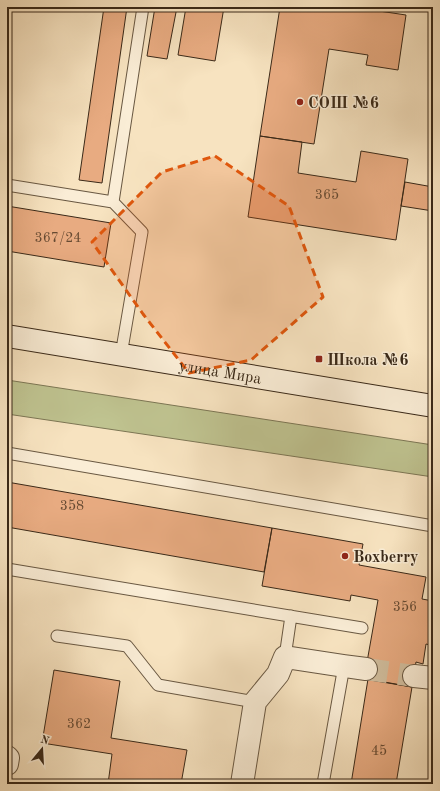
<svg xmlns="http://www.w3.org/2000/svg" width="440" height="791" viewBox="0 0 440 791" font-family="'Old Standard TT',serif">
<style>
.green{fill:#bfc390;stroke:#7c7654}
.building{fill:#e8ab81;stroke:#3a2918}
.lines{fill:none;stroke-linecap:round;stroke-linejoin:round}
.minor-tunnel{stroke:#d1be9e;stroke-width:22;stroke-dasharray:22 11;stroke-linecap:butt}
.service-casing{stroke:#695842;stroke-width:13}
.minor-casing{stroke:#695842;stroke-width:24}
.secondary-casing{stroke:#3a2918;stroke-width:24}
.service{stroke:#faedd6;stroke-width:11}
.minor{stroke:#faedd6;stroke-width:22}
.secondary{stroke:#faedd6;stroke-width:22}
.marked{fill:#df570d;fill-opacity:0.2;stroke:#df570d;stroke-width:3;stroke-dasharray:8 5;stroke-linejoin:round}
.poi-dot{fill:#8f2418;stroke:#faedd6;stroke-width:1.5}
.labels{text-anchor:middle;stroke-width:3;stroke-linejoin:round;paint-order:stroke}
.number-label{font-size:14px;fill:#664a32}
.poi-label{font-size:16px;font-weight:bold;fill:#3a2918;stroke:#faedd6;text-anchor:start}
.street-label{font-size:16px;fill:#3a2918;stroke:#faedd6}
</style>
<rect width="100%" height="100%" fill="#f7e3c0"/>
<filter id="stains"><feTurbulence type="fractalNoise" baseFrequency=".005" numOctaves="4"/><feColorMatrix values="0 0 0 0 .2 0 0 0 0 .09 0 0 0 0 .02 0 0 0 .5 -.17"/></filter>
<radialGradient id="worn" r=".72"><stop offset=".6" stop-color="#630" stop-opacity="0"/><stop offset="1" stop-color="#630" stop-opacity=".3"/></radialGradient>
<path class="green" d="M7,380L433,445V477L7,414Z"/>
<path class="building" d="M104,7H127L102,183L79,180Z
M155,7H177L167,59L147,56Z
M186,7H224L215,61L178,55Z
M280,7H352L406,15L398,70L366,65L368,55L329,49L314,144L260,136Z
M260,136L302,142L298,173L356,182L361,151L408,159L396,240L248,217Z
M405,182L433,187V211L401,206Z
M7,206L111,223L104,267L7,251Z
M433,295V312H430Z
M7,482L272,528L264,572L7,527Z
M272,528L363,544L359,565L426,577L422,599L433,601V628L430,645L426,644L423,664L416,662L412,687L364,679L378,600L351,595L350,601L262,586Z
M54,670L120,681L111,738L187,750L181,784H108L112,754L42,743Z
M368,679L412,687L396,784H351Z"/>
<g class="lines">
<path class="minor-tunnel" d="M366,669L414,676"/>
<g class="service-casing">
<path id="service" d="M7,185L113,202
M121,355L142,232L113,202L143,7
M7,453L433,526
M7,569L362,628
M57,636L127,646L158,685L255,702
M285,657L291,616
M323,784L344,666"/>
</g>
<g class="minor-casing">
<path id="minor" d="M414,676L433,678
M7,757L8,758L7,764
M242,784L255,702L278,674L285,657L344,666L366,669"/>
</g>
<g class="secondary-casing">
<g id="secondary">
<path id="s1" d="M7,336L433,406"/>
</g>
</g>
<use href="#service" class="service"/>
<use href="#minor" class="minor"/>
<use href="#secondary" class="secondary"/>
</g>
<path class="marked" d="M215,156L289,206L323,297L251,360L189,373L143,314L92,242L162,172Z"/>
<g class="poi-dot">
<circle cx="300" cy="102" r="4"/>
<rect x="315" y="355" width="8" height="8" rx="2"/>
<circle cx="345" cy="556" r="4"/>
</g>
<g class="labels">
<g class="number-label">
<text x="327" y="199">365</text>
<text x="58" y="242">367/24</text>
<text x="72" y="510">358</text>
<text x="405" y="611">356</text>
<text x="79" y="728">362</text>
<text x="379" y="755">45</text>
</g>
<g class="poi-label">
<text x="308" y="108">СОШ №6</text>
<text x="327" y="365">Школа №6</text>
<text x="353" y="562">Boxberry</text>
</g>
<g class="street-label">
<text dy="6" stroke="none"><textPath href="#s1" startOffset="216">улица Мира</textPath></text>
</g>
</g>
<rect width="440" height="791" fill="none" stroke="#f7e3c0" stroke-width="24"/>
<rect x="8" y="8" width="424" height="775" fill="none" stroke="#3a2918" stroke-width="2"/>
<rect x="12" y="12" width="416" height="767" fill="none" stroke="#3a2918"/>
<g transform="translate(42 749) rotate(18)" stroke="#faedd6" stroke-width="3" paint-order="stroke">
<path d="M0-3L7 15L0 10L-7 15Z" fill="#3a2918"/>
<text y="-6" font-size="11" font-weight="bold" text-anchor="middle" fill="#3a2918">N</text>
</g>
<rect width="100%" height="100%" filter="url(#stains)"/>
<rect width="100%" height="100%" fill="url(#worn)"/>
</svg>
